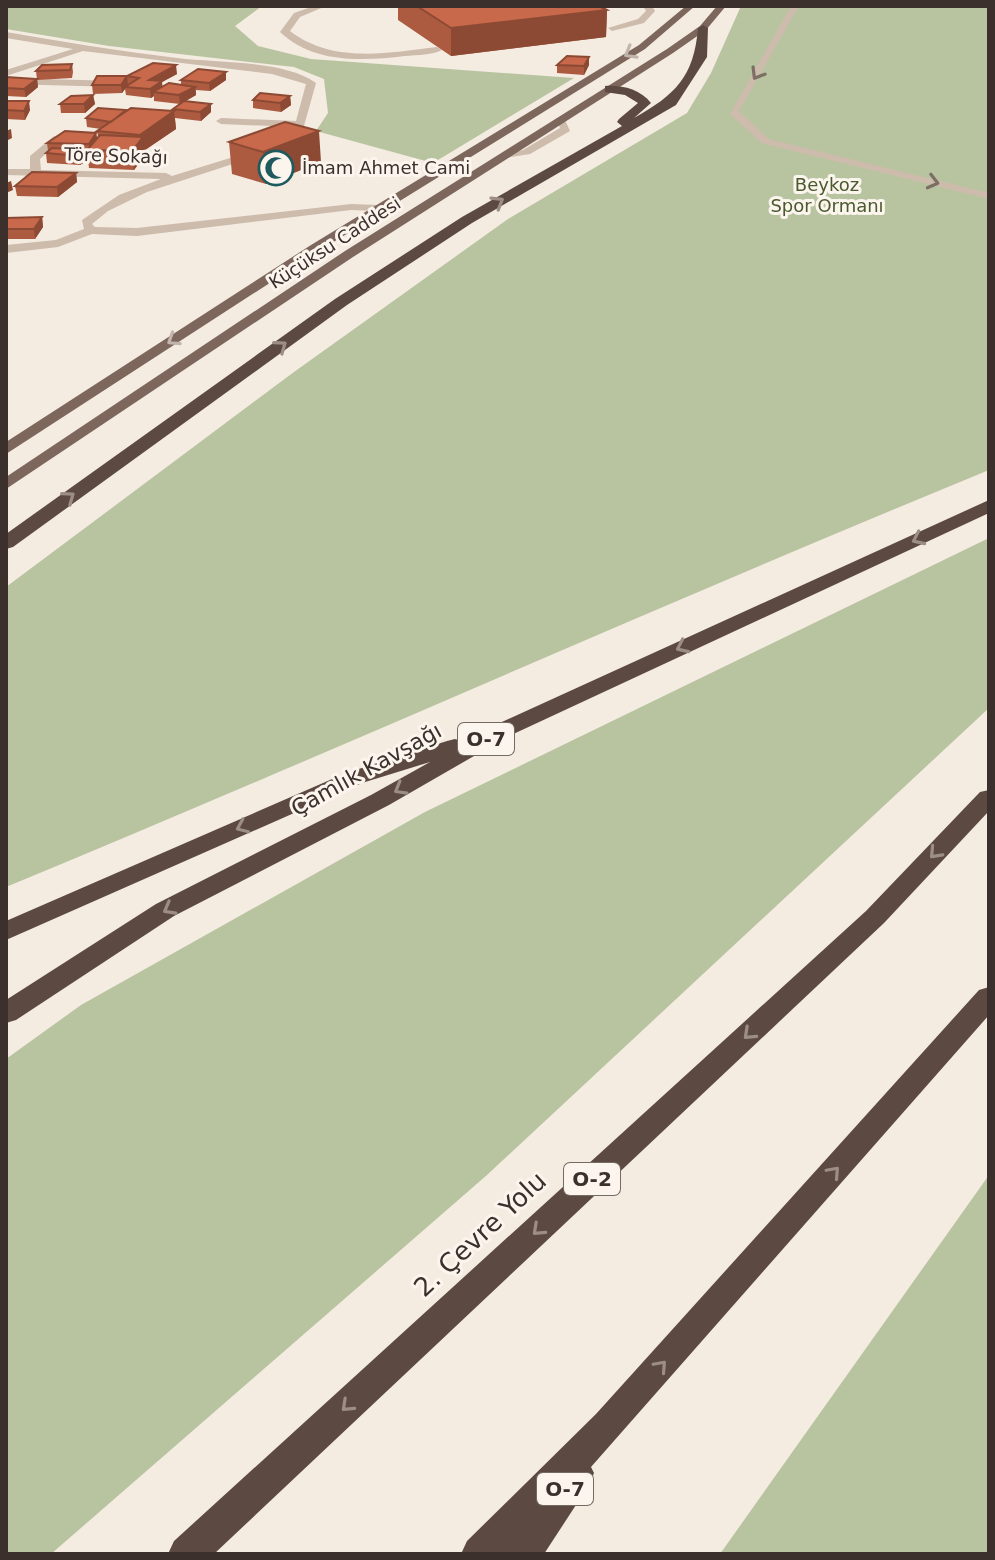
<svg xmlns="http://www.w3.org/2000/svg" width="995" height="1560" viewBox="0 0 995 1560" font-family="'DejaVu Sans',sans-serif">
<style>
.green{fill:#b8c4a0}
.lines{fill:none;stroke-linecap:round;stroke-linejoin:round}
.service{fill:#cdbbac;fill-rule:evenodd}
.minor{fill:#cdbbac;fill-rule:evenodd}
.primary{fill:#7d675c;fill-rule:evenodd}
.motorway{fill:#5c4a42;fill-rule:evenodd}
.wall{fill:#ac5a40}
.shaded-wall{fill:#8c4a34}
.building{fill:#c8694b;stroke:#8c4a34;stroke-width:2}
.oneway{stroke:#c2b5ac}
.oneway2{stroke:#7d6f65}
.oneway3{stroke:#9c8e87}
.labels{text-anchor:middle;stroke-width:6;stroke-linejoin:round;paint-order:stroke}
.far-street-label{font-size:18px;fill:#3b302b;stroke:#fbf5ee}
.far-poi-label{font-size:18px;fill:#3b302b;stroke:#fbf5ee;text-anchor:start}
.far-park-label{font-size:18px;fill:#4a5a2e;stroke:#fbf5ee}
.shield{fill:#fbf5ee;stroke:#756b66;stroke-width:2}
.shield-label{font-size:20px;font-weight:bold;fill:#3b302b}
.street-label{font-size:22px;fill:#3b302b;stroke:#fbf5ee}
.near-street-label{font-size:26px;fill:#3b302b;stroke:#fbf5ee}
</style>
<rect width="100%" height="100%" fill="#f4ebe1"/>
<path class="green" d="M6,6H262L235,26L258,46L311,59L574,78L433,163L316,131L328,113L324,79L294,67L109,46L6,29Z
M741,6H989V470C660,605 335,751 6,887V587L294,372L508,219L687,113L711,73Z
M989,538V708L487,1175L51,1554H6V1059L81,1005L425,812Z
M989,1175V1554H720Z"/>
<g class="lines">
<path class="service" d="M314,6H326L300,17L290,31C333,64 387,53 437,47L442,50C432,55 417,55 405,56C363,61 314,64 280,32L294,13Z
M643,6H652L655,11L644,23L612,31L608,28L638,19L646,11Z
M791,6H799L739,111L769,139L989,193V199L761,143L730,114Z"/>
<path class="minor" d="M6,32C63,42 120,51 177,58C216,63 285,60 316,83L302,133L251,158L147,192L108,211L92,224L95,227L137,228L351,204L378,205L384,208L378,211L351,210L137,236L92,234L58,247L6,253V245L56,240L84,229L82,220L119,195L161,179L6,175V169H30V156L54,136L63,138L40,159L41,170L166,173L172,176L243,154L293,129L294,127L221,124L216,121L221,118L296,121L306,84L272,74L83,51L6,76V70L73,49L6,38Z
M6,78L118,81L123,84L118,87L6,84Z
M556,118H564L570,131L530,154L499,159V155L523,150L560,128Z"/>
<path class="primary" d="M686,6H695L645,49L319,251L6,454V442L311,245L639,45Z
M717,6H726L706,30L673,53L353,257L6,489V477L345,251L667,49L700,26Z"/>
<path class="motorway" d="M703,25L708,28L707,57L676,105L472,223L347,305L13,547L6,549V534L335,299L462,217L622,126L617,122L619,119L638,103L625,95L605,92V86C622,85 640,89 651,103L634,118C675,95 694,77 698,28Z
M989,500V513L507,737L389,805L174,916L16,1020L6,1023V1000L156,904L371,795L430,762L362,783L6,940V921L346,773L447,741L455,739L464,742L491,727Z
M989,790V811L884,923L214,1554H168L174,1541L866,911L980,792Z
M989,987V1015L591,1467L594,1473L589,1485L544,1554H461L467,1541L596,1414L979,990Z"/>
</g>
<path class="wall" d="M398,6H599L607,10L606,37L451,56L398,20Z
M72,64L73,72L72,78L37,80L36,71Z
M557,65H589L584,75L557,73Z
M226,72V80L210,91L196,90V95L186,101L211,104V112L201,121L175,118L176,129L145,150V155L134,170L89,168L88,160L80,165L47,163L46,153L48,151L47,143L96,133L97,139L98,137L97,131L101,129L87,127L86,118L126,110V111H173V109L180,104L154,101V96L151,98L126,95L125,89L122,93L93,94L92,85L127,76L177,74L162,82V87L181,85V80Z
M6,77L37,79L38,87L26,97L6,96Z
M93,95L95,104L85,113H61L60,104Z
M290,96L291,105L281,112L253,108V100Z
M6,101L30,110L25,120L6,119Z
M229,142L321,162L266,184L232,174Z
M76,173L77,182L58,197L17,196L15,186Z
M42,217L43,227L35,239H6V218Z"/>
<path class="shaded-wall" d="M607,10L606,37L451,56V28Z
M589,57V65L584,75V66Z
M176,65L177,74L162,82L163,90L153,92L154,96L151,98L149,80Z
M226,72V80L210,91L209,83Z
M127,76L128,85L125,87V89L122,93L121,85Z
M37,79L38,87L26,97L24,89Z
M195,87L196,95L180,104L179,95Z
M93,95L95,104L85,113L84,104Z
M290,96L291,105L281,112L280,103Z
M29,101L30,110L25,120L24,111Z
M211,104V112L201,121L200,112Z
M174,111L176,129L145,150V155L134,170L132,151L140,140V135Z
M11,129L12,138L6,141V131Z
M319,131L321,162L266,184L263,152Z
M96,133L98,142L89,150V144Z
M87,150L88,160L80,165L79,156Z
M76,173L77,182L58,197L57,187Z
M11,181L13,190L6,193V183Z
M42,217L43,227L35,239L34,229Z"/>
<path class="building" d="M417,6H599L607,10L451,28Z
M567,56L589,57L584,66L557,65Z
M153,63L176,65L149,80L162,81L150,89L125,87L139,78L127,76Z
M72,64L70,70L36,71L42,65Z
M198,69L226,72L209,83L181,80Z
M97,76H127L121,85H92Z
M6,77L37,79L24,89L6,88Z
M169,83L195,87L179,95L153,92Z
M260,93L290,96L280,103L253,100Z
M93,95L84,104H60L71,96Z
M6,101H29L24,111L6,110Z
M184,101L211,104L200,112L173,109Z
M98,108L126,110L111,122L86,118Z
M131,108L174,111L140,135L97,131Z
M285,122L319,131L263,152L229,142Z
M65,131L96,133L89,144L47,143Z
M100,135L143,137L132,151L87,150Z
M52,148L87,150L79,156L46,153Z
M32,172L76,173L57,187L15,186Z
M42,217L34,229H6V218Z"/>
<defs><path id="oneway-chevron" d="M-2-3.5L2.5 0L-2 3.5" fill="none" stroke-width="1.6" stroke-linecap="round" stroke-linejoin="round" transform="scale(2)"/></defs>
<g class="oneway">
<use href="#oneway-chevron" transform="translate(630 53) rotate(150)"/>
<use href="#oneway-chevron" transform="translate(173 340) rotate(147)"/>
</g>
<g class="oneway2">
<use href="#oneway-chevron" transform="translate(757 74) rotate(121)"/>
<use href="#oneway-chevron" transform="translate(933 182) rotate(14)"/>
</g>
<g class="oneway3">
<use href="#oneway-chevron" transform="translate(498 202) rotate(-31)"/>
<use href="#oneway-chevron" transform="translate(281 346) rotate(-36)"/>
<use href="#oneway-chevron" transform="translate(69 497) rotate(-36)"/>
<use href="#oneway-chevron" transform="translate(918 539) rotate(155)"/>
<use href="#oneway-chevron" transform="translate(682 647) rotate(155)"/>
<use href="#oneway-chevron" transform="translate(400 789) rotate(150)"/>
<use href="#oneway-chevron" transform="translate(242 827) rotate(156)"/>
<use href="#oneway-chevron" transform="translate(935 853) rotate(133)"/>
<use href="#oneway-chevron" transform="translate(169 909) rotate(151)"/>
<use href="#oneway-chevron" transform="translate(749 1034) rotate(137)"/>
<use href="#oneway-chevron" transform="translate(834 1172) rotate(-48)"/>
<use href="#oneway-chevron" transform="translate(538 1230) rotate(137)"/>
<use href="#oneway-chevron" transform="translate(661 1366) rotate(-48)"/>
<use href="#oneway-chevron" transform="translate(347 1406) rotate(137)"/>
</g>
<defs>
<g id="mosque-ring" transform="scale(1.8)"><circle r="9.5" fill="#fbf5ee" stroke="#1f5a5e" stroke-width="1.5"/><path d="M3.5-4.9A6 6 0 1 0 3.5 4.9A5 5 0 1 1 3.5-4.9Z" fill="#1f5a5e"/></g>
</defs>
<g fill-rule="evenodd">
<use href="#mosque-ring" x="276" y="168"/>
</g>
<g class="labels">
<g class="far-street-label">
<text transform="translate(116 156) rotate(2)" y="6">Töre Sokağı</text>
<text transform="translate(335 243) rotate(-33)" y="6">Küçüksu Caddesi</text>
</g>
<g class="far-poi-label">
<text x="302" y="174">İmam Ahmet Cami</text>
</g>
<g class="far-park-label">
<text x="827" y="191">Beykoz<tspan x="827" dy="21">Spor Ormanı</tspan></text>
</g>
<g class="shield">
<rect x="458" y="723" width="56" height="32" rx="6"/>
<rect x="564" y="1163" width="56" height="32" rx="6"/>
<rect x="537" y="1473" width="56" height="32" rx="6"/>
</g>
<g class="shield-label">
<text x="486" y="746">O-7</text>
<text x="592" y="1186">O-2</text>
<text x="565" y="1496">O-7</text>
</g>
<g class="street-label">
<text transform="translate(366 769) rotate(-29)" y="8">Çamlık Kavşağı</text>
</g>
<g class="near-street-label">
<text transform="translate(480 1234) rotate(-43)" y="9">2. Çevre Yolu</text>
</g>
</g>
<rect width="995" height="1560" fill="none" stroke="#3b302b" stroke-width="16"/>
</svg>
